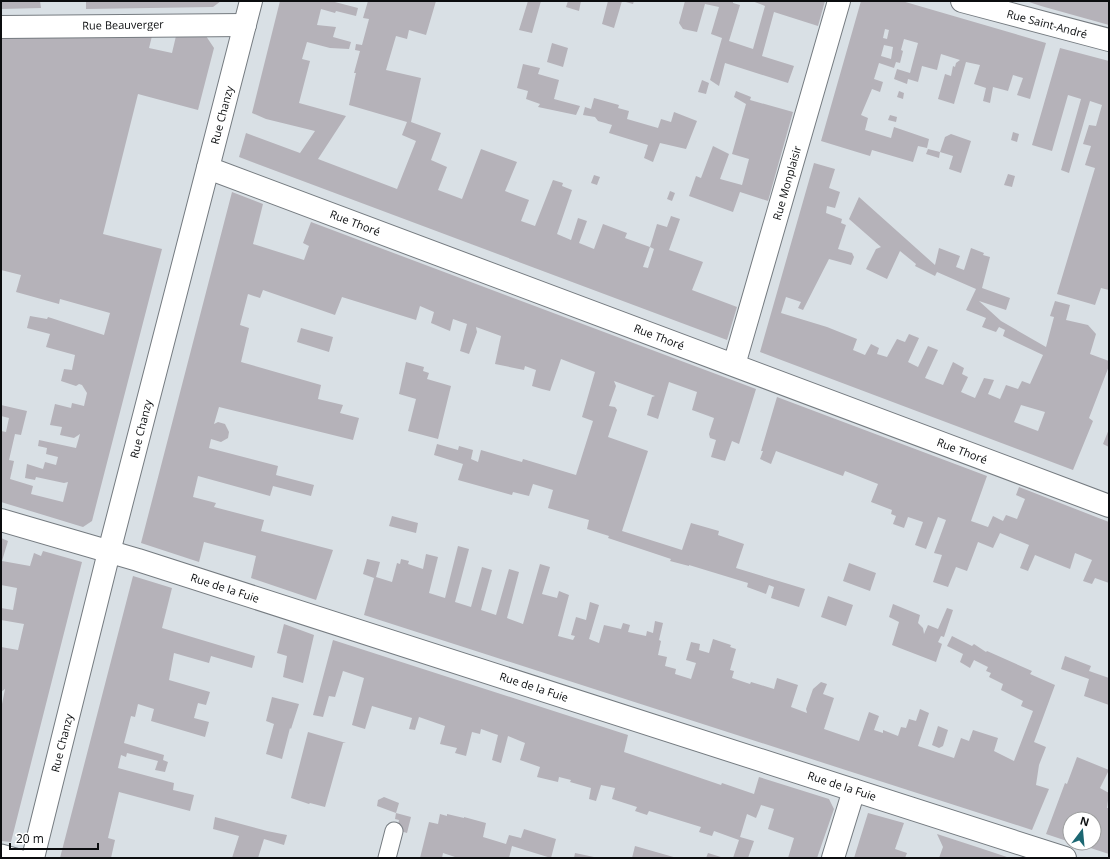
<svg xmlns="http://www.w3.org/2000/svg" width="1110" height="859" viewBox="0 0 1110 859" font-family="'Open Sans',sans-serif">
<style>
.building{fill:#b5b2b9;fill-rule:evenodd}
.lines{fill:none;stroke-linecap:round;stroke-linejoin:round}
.service-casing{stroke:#757b80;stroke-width:19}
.minor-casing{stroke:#757b80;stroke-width:24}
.secondary-casing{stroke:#757b80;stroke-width:24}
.service{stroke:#fff;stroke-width:17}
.minor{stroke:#fff;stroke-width:22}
.secondary{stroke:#fff;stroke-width:22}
.labels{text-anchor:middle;stroke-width:3;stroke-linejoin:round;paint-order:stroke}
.street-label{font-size:11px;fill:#0b0d0f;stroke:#fff}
</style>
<rect width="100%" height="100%" fill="#d9e0e5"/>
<path class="building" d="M1,1H40L41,8L1,9Z
M86,1H221L213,7L86,9Z
M280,1H331L358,8L356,16L336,11L335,13L321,9L317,25L336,27L333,37L351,42L349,49L330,48L307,42L302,59L310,61L299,103L346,116L318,159L397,189L416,141L402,135L407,122L349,105L356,73H354L360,51L355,50L356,44L362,45L369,19L363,18L368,1H436L426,35L409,30L407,39L396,36L386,70L421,78L411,122L441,133L431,160L447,167L438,190L462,199L481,149L517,162L505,191L529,200L521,221L535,226L553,180L563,183L562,186L572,190L557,234L571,240L578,218L587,221L579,243L594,249L603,224L627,233L625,238L650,247L643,267L648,268L654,249L650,247L657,224L667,227L671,216L680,219L669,250L703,262L692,290L737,307L727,340L239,157L246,133L300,153L315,131L266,119L252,113Z
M528,1H541L532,33L519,30Z
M568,1H581L579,11L566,7Z
M608,1H622L614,28L602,24Z
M622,1H634L633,4Z
M685,1H733V3L740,5L729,41L753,49L765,6L752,1H825L818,26L774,12L762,56L794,66L788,83L725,63L719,86L710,80L722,38L711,34L719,7L705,4L697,32L683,29L679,23Z
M861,1H902L1046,43L1030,99L1017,95L1023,78L1013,75L1008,91L993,87L990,103L983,101L986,88L974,84L980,65L966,62L954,104L938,99L945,74L951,76L953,66L955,67L956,63L960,60L941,54L937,70L922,66L918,82L908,79L907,84L894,79L897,69L910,73L918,43L904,39L901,50L903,51L900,63L896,62L894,68L879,63L874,79L883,82L880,92L872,89L861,115L868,118L865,130L891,138L894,127L929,139L927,148L918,146L913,162L872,150L870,156L821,141ZM885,29L889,30L887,39L883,38ZM884,45L893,47L891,59L881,56Z
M1026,1H1109V25L1041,6Z
M152,36L149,48L172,53L176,36H206L214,48L198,110L138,94L103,234L162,249L92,521L83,527L1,502V431L6,432L9,418L1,416V405L27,411L21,435L15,434L9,460L14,461L10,479L33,486L31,494L63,502L68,482L64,483L36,477L35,480L25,478L27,464L43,469L45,462L56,465L58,457L46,454L47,448L38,446L39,440L76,448L80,434L74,438L60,435L62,427L50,425L55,404L71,408L72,403L84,406L87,393L82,385L79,384L76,386L61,381L64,369L72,370L75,355L46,347L50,334L27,328L30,316L47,319L48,317L104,335L110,313L60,299L59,304L16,292L21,275L1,270V38Z
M552,43L568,48L563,67L547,62Z
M1060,48L1109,61V290L1101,288L1095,305L1057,294L1095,168L1085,165L1091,146L1083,144L1089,125L1096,126L1102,105L1090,101L1069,173L1061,170L1081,99L1068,95L1052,151L1032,145Z
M523,64L540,68L538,74L559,80L554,99L580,106L576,115L538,107L540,104L526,99L528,91L517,88Z
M702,80L709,83L706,94L698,92Z
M736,91L751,97L750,100L793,112L768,201L740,192L733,212L689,196L696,176L701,178L713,146L729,154L720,179L742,185L749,159L732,154L746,104L734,97Z
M899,91L904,93L903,99L897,97Z
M594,98L619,105L618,108L629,111L627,119L658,128L661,119L671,122L674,112L697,121L686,149L660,143L653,162L644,158L648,145L609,133L612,125L598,121L595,117L583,115L585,107L591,109Z
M890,115L897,117L896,122L888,120Z
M1013,132L1019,134L1017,142L1011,140Z
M951,134L971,141L961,173L949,169L953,156L940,152L945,137Z
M928,149L940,152L939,158L926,154Z
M814,163L835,169L829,188L840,192L835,208L827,206L826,213L842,219L841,223L846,225L838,249L852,253L854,257L851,265L829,259L803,310L798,308L801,302L786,297L781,313L827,327L857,339L853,350L865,355L871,344L879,348L877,354L887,357L897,339L905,342L909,334L919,338L908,362L918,367L928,346L938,350L925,378L943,385L953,362L964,368L962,374L968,377L961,392L975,398L984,378L994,380L988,394L1000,399L1006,385L1018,389L1022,381L1030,384L1043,355L1003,336L1005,330L999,327L996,332L982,327L986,318L966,310L976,289L937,272L935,276L915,266L916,264L900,251L887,279L866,269L876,249L881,247L849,219L859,197L935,265L939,248L960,256L956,267L964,270L971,248L984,253L983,255L990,257L982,288L1010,298L1006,310L979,301L1001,321L1046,347L1054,317L1050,316L1055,301L1070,305L1066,320L1088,325L1096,334L1090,354L1109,361V366L1089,418L1093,421L1073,470L760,352ZM1021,405L1045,412L1038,431L1014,422Z
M1008,174L1015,176L1012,187L1004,185Z
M594,175L600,177L597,185L591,183Z
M670,191L675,193L672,201L667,199Z
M232,192L263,204L253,244L304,260L309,246L303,243L311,222L756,389L739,444L732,441L725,461L711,457L716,440L710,438L709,434L714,418L692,410L697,392L669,382L658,419L647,415L652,397L655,396L614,381L616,386L609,406L615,407L617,410L608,437L648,451L622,531L682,550L691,523L719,531L718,535L744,544L736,568L805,589L799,607L771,598L774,587L769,585L766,594L747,587L748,583L689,565V566L670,561L671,559L608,538L609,536L587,529L589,520L548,508L553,490L533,484L529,496L513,492L512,495L458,480L463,464L434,455L437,444L458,450L459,446L473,450L471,459L478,462L481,450L522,462L523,459L576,475L593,421L582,417L595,372L561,359L550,391L542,389L532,386L536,370L525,366L524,370L495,364L501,336L476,327L477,332L469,354L460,351L467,324L453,319L450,331L431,323L434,312L420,306L416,320L342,297L335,315L263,290L260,298L248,294L240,325L249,328L241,362L321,385L318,399L343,405L340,413L359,418L353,440L219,407L214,424L218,422L225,424L229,432L228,438L221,442L211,439L209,448L278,466L276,475L314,485L311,496L273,486L270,496L198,476L193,497L216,503L214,507L264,520L261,531L333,550L316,600L251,578L256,556L204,542L199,562L141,543Z
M301,328L333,337L329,352L297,342Z
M406,362L424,367L423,371L429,373L427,379L451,386L438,439L408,431L416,399L399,394Z
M777,397L987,476L971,521L988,527L993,516L1003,521L1006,515L1017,519L1025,499L1016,495L1019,487L1109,522V583L1095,578L1092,584L1083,581L1092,560L1075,553L1070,569L1035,555L1028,571L1020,568L1029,545L1000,533L993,548L978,542L967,571L956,567L948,587L933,582L942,555L934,553L946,520L938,517L926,549L915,545L923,522L908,517L904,528L893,524L896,516L891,514L892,510L871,502L878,484L845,471L843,476L776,451L771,464L760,459L763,451H761Z
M1109,429V447L1103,444Z
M392,516L418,523L416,533L389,526Z
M1,538L8,541L2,561L30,566L34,553L41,556L43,551L82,562L11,842L1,841V709L5,689L1,692V647L18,650L24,624L1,620V608L13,610L17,588L1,585Z
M458,546L469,549L455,602L471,607L482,567L492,570L481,610L496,615L509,569L519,572L507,618L523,624L540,564L550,567L542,594L557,598L559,591L569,595L558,636L573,640L575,636L571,635L576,617L586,620L590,602L599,605L589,639L599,643L604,625L621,629L623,623L630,625L628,632L646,636L647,631L653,633L655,621L663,623L659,640L661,641L658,655L667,657L665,666L676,669L675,674L691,679L696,663L686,660L691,642L700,644L699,650L709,653L713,639L731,645L730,647L736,649L730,670L734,671L732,678L750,684L751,682L774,689L777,678L798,685L791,707L807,713L806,709L813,689L821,682L827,684L823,694L834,698L824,729L859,741L869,712L879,716L874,730L883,733V730L898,736L901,727L906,728L909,719L916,721L920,709L929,713L918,746L954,758L961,738L969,741L973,730L998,738L994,751L1014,761L1033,711L1021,706L1023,701L1001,690L1003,684L989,677L991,673L986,671L988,667L974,660L970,668L960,662L963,654L947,646L952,636L972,646L974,644L986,652L987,651L1032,671L1030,674L1055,685L1034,742L1046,747L1039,765L1036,785L1049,789L1032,830L364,615L374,578L363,574L367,559L380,562L376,577L392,582L397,563L400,564L401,559L409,561L408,564L423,569L426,554L438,557L429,593L445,598Z
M849,563L876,573L870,591L843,581Z
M133,576L172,588L162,628L255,656L252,668L211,656L209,663L174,653L169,680L210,692L206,705L198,703L194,718L209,722L205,737L151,721L154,709L138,704L135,717L131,716L124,743L164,755L163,760L168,762L165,772L155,770L158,761L127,753L126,757L121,755L118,768L174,783L173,790L194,795L190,811L119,792L108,838L115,840L111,858H60Z
M828,596L853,605L846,626L821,617Z
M893,604L920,615L918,623L923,628L924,634L928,625L938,629L947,608L953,610L944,637L941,636L938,642L942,644L936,662L892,645L899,622L889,617Z
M284,624L314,635L303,683L283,677L287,656L277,653Z
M333,640L628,735L624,752L721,785L722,783L754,794L759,777L829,799L834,809L817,858H788L794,838L768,829L774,809L761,805L756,818L747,814L740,837L754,841L748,858H733L739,840L714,831L712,836L699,832L701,827L649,811L647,815L635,811L637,807L612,799L615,788L601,785L596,801L589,799L591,788L570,782L571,780L559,777L558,782L537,777L540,767L520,760L525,743L508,736L501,763L492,760L498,735L481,729L480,734L472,732L466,756L455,753L457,748L440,744L445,726L419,717L415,730L409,729L412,718L372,706L365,729L352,725L364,678L343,671L335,697L329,696L323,717L313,715Z
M1065,656L1091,666L1089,671L1109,678V705L1084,696L1089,679L1061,669Z
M272,697L299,704L291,729L290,728L282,759L266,754L274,724L266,721Z
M938,726L948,730L943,746L939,748L932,745Z
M308,732L346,743H343L325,807L310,803L309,804L291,798Z
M1077,757L1109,770L1100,788L1109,793L1107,808H1109V854L1075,843H1094V819H1070V842L1046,834L1065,783L1067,784Z
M384,797L399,803L396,813L377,806L378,800Z
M396,813L411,817L407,833L397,830L399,820L395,819Z
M868,813L904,823L895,849L907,853L905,858H854Z
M440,814L447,816V814L464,818V817L486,823L483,837L506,844L509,835L521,838L524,829L556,839L551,858L512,846L509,858H458L443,853L442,858H420L429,822L438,824Z
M215,817L267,831L287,835L284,845L264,839L258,858H232L239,836L213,829Z
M937,834L980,848L1010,858H939L943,847Z
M635,846L677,858H632Z
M575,853L594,857V858H574Z
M708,853L724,858H706Z"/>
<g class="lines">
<g class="service-casing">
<path id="service" d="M1,853L19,858
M387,858L394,831"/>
</g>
<g class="minor-casing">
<path id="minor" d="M962,1L1109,40
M1,27L245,25
M208,168L1109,506
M734,365L839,1
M1,520L138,560L1065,858
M833,858L854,790"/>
</g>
<g class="secondary-casing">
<path id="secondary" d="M33,858L111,544L251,1"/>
</g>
<use href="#service" class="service"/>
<use href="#minor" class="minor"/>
<use href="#secondary" class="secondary"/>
</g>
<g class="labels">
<g class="street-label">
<text transform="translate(1047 24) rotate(15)" y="4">Rue Saint-André</text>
<text transform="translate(123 25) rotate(-1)" y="4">Rue Beauverger</text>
<text transform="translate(222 115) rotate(-75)" y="4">Rue Chanzy</text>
<text transform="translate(787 183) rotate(-74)" y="4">Rue Monplaisir</text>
<text transform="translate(355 223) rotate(21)" y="4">Rue Thoré</text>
<text transform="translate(659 337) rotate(21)" y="4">Rue Thoré</text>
<text transform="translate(141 429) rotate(-76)" y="4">Rue Chanzy</text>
<text transform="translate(962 451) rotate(21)" y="4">Rue Thoré</text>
<text transform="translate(225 588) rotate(18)" y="4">Rue de la Fuie</text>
<text transform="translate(534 687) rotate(18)" y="4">Rue de la Fuie</text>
<text transform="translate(62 743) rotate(-76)" y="4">Rue Chanzy</text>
<text transform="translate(842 786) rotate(18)" y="4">Rue de la Fuie</text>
</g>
</g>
<rect width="1110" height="859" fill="none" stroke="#0b0d0f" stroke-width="4"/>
<g transform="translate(1082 831) rotate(16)"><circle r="19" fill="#ffffff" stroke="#9d9e9f"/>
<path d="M0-3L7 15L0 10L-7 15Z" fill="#1c6772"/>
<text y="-6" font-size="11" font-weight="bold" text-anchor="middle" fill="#0b0d0f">N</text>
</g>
<path d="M10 843v6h88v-6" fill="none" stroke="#0b0d0f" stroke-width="2"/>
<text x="16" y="843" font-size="12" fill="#0b0d0f" stroke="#ffffff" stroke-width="3" paint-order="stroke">20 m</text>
</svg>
